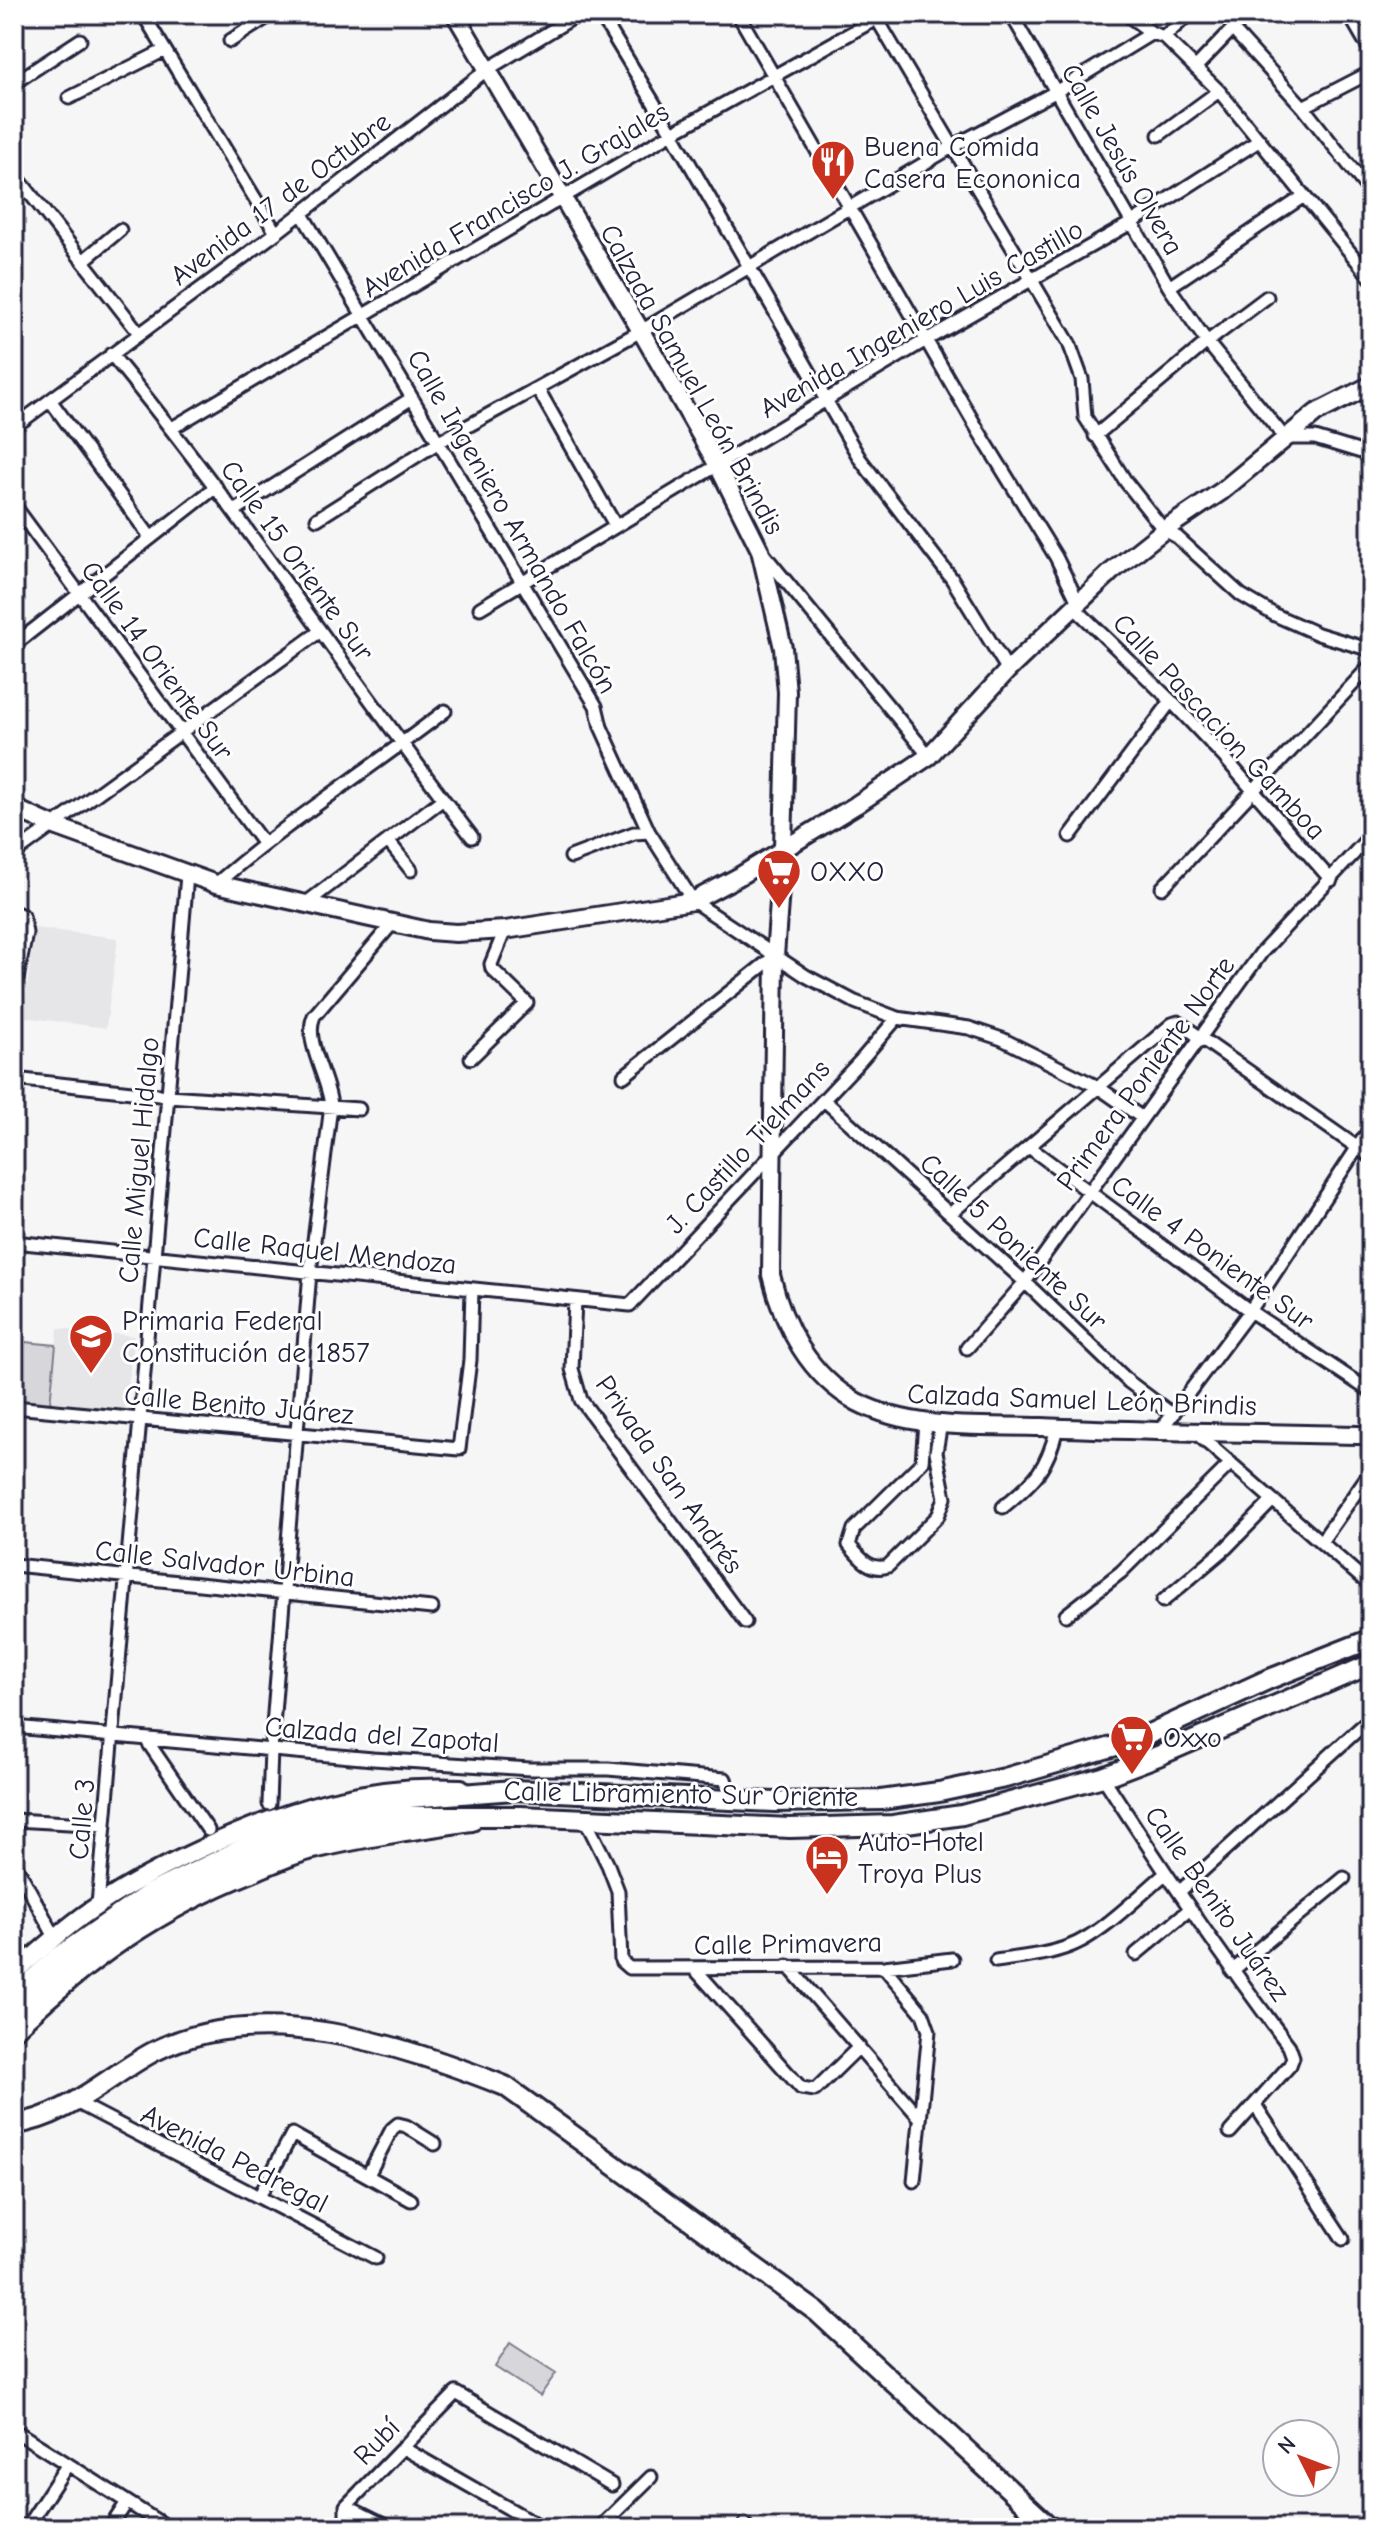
<svg xmlns="http://www.w3.org/2000/svg" width="1385" height="2542" viewBox="0 0 1385 2542" font-family="'Comic Neue',sans-serif">
<style>
.built{fill:#e6e6e9}
.green{fill:#d7d7db;stroke:#7c7c8b;stroke-width:2}
.lines{fill:none;stroke-linecap:round;stroke-linejoin:round}
.street-casing{stroke:#22223b;stroke-width:17}
.secondary-casing{stroke:#22223b;stroke-width:22}
.primary-casing{stroke:#22223b;stroke-width:24}
.street{stroke:#fff;stroke-width:11}
.secondary{stroke:#fff;stroke-width:16}
.primary{stroke:#fff;stroke-width:18}
.labels{text-anchor:middle;stroke-width:6;stroke-linejoin:round;paint-order:stroke}
.poi-label{font-size:28px;fill:#22223b;stroke:#fff;text-anchor:start}
.street-label{font-size:28px;fill:#22223b;stroke:#fff}
</style>
<rect width="100%" height="100%" fill="#f6f6f7"/>
<filter id="ink" filterUnits="userSpaceOnUse"><feTurbulence type="fractalNoise" baseFrequency=".0125" numOctaves="2"/><feDisplacementMap in="SourceGraphic" scale="16" xChannelSelector="R" yChannelSelector="G"/><feConvolveMatrix kernelMatrix="1 2 1 2 8 2 1 2 1" color-interpolation-filters="sRGB"/></filter>
<g filter="url(#ink)">
<path class="built" d="M35,928L118,938L106,1028L23,1017Z
M58,1328L134,1336L125,1412L50,1404Z"/>
<path class="green" d="M14,1341L56,1345L50,1404L14,1400Z
M510,2343L556,2373L540,2396L495,2367Z"/>
<g class="lines">
<g class="street-casing">
<path id="street" d="M143,14L276,233
M600,14L672,133L860,459L952,579L1008,670
M738,14L978,430L1056,557L1079,604V612L1171,701L1224,757L1331,880
M874,14L1069,343L1082,379L1085,417L1126,482L1164,530L1177,537L1241,595L1275,615L1318,634L1371,650
M1011,14L1169,287L1207,342L1285,438H1315L1371,455
M1126,14L1152,33L1164,37L1219,91L1371,278
M1349,14L1371,52
M1233,30L1303,107L1371,193
M1164,37L1189,14
M230,41L272,14
M1196,67L1247,14
M14,83L80,40
M69,98L165,50
M1303,107L1371,72
M1159,135L1219,91
M14,173L139,333
M302,214L596,706L601,727L649,832L693,901L806,976L855,1002L897,1018L969,1028L1002,1039L1098,1087L1141,1117
M83,261L120,230
M1169,287L1304,196
M111,354C239,509 350,678 472,837
M538,389L615,525
M50,400L151,538
M14,427L276,233L488,69L579,14
M172,428L672,133L885,14
M1095,436L1207,342L1267,297
M14,505L263,843
M234,511L412,398
M317,519L437,443L641,331L952,147L1057,91L1152,33
M762,552L929,756
M480,608L926,340L1131,223L1260,140
M14,645L216,487
M1070,836L1171,701
M388,841L411,870
M14,854L319,632
M571,857L634,833L649,832
M216,884C288,821 369,770 445,711
M1162,888L1371,665
M305,904L443,799
M14,912L23,916L26,933L14,994
M471,1058L527,1003L492,969L491,964L505,930
M624,1076L775,956
M14,1079L168,1096L359,1109
M824,1100L1025,1282L1129,1382L1173,1415
M1029,1147L1250,1311L1371,1392
M950,1214L1172,1024L1178,1022L1371,1157
M14,1242L630,1305L861,1060L897,1018
M575,1300L572,1369L581,1400L745,1622
M967,1348L1025,1282L1261,953L1371,835
M14,1407L459,1449L470,1360L472,1289
M925,1423L922,1462L854,1529L849,1545C860,1558 870,1572 888,1566L938,1516L945,1498L936,1452L941,1423
M1160,1431L1250,1311L1371,1127
M1195,1432L1371,1586
M1003,1507C1035,1481 1047,1469 1057,1428
M1321,1542L1371,1471
M14,1565L432,1608
M1163,1601L1226,1548L1273,1500
M1066,1615L1121,1572L1231,1463
M14,1727L373,1759L530,1769H608L725,1779L732,1800
M147,1741L208,1830
M1103,1777C1162,1869 1223,1959 1289,2046L1293,2057L1290,2065L1230,2132
M269,1804L271,1750L310,1272L331,1106C329,1078 303,1041 314,1016L391,925
M585,1819L608,1865L618,1891L621,1961L629,1968L884,1967L952,1959
M14,1820L105,1825
M14,1862L55,1937
M1179,1892L1371,1718
M98,1905L187,875
M1136,1954L1190,1909
M996,1961C1021,1957 1047,1955 1070,1946C1100,1935 1140,1895 1165,1874
M788,1966L920,2118
M884,1967L923,2014L929,2031L914,2181
M694,1968L801,2088L815,2090L859,2047
M1232,1971L1344,1878
M74,2101L376,2258
M1255,2105L1343,2239
M368,2175L392,2129L398,2124L406,2126L435,2144
M259,2197L292,2134L411,2200
M14,2430L168,2528
M403,2448L543,2528
M346,2506L390,2528
M26,2528L68,2464
M110,2528L127,2502
M346,2528V2506L456,2393L612,2485
M599,2528L651,2477
M743,2528L745,2524"/>
</g>
<g class="secondary-casing">
<path id="secondary" d="M455,14L641,331L717,464L760,550L783,648L787,692L783,848L775,956L771,1275C783,1325 809,1376 857,1402C913,1431 980,1425 1042,1427C1152,1432 1261,1433 1371,1435
M14,808L52,825L216,884L429,931L456,933L505,930L693,901L738,877L856,805L929,756L1008,670L1111,572L1164,530L1222,491L1316,413L1371,385
M14,1973C42,1949 69,1924 100,1904C134,1881 170,1863 207,1846C291,1808 368,1783 461,1788
M14,2031C86,1961 159,1910 252,1873C271,1865 290,1856 309,1851C363,1838 418,1830 472,1822"/>
</g>
<g class="primary-casing">
<path id="primary" d="M14,1996L58,1957L150,1893L270,1835L319,1819L409,1798L514,1790L775,1802L881,1800L939,1792L1005,1778L1136,1740L1267,1680L1371,1639
M14,2013L70,1965L150,1909L199,1882L281,1849L353,1826L408,1816H520L790,1828L893,1825L962,1815L1103,1777L1158,1756L1371,1664
M14,2124C66,2118 108,2076 153,2052C260,1997 401,2045 505,2086L817,2312L1051,2528"/>
</g>
<use href="#street" class="street"/>
<use href="#secondary" class="secondary"/>
<use href="#primary" class="primary"/>
</g>
</g>
<defs>
<g id="restaurant-pin" transform="scale(2.3)"><path d="M0 17L-7.5 6A9.5 9.5 0 1 1 7.5 6Z" fill="#c8321e" stroke="#fff"/><path d="M-5-6h1v4h1v-4h1v4h1v-4h1v5L-1.5 .5V6h-2V.5L-5-1ZM5-6V6H3V1.5H1.5Q1.5-4 5-6Z" fill="#fff"/></g>
<g id="supermarket-pin" transform="scale(2.3)"><path d="M0 17L-7.5 6A9.5 9.5 0 1 1 7.5 6Z" fill="#c8321e" stroke="#fff"/><path d="M-6-5.5h2.5l.6 2H6L4.5 2H-2.5L-4.4-4H-6ZM-1.5 3.2a1.3 1.3 0 1 0 .1 0ZM3 3.2a1.3 1.3 0 1 0 .1 0Z" fill="#fff"/></g>
<g id="school-pin" transform="scale(2.3)"><path d="M0 17L-7.5 6A9.5 9.5 0 1 1 7.5 6Z" fill="#c8321e" stroke="#fff"/><path d="M0-5L7-2L0 1L-7-2ZM-4 1L0 2.5L4 1V4Q0 6-4 4Z" fill="#fff"/></g>
<g id="hotel-pin" transform="scale(2.3)"><path d="M0 17L-7.5 6A9.5 9.5 0 1 1 7.5 6Z" fill="#c8321e" stroke="#fff"/><path d="M-6-4.5h1.5V1H6V5H4.5V3h-9V5H-6ZM-4 0a1.8 1.8 0 1 1 3.6 0ZM.5 0V-2.5h3Q6-2.5 6 0Z" fill="#fff"/></g>
</defs>
<g fill-rule="evenodd">
<use href="#restaurant-pin" x="833" y="162"/>
<use href="#supermarket-pin" x="779" y="871"/>
<use href="#school-pin" x="91" y="1336"/>
<use href="#supermarket-pin" x="1132" y="1737"/>
<use href="#hotel-pin" x="827" y="1857"/>
</g>
<g class="labels">
<g class="poi-label">
<text x="864" y="156">Buena Comida<tspan x="864" dy="32">Casera Econonica</tspan></text>
<text x="810" y="881">OXXO</text>
<text x="122" y="1330">Primaria Federal<tspan x="122" dy="32">Constitución de 1857</tspan></text>
<text x="1163" y="1747">Oxxo</text>
<text x="858" y="1851">Auto-Hotel<tspan x="858" dy="32">Troya Plus</tspan></text>
</g>
<g class="street-label">
<text transform="translate(1123 159) rotate(60)" y="10">Calle Jesús Olvera</text>
<text transform="translate(280 198) rotate(-37)" y="10">Avenida 17 de Octubre</text>
<text transform="translate(515 199) rotate(-31)" y="10">Avenida Francisco J. Grajales</text>
<text transform="translate(921 318) rotate(-30)" y="10">Avenida Ingeniero Luis Castillo</text>
<text transform="translate(693 379) rotate(61)" y="10">Calzada Samuel León Brindis</text>
<text transform="translate(513 521) rotate(60)" y="10">Calle Ingeniero Armando Falcón</text>
<text transform="translate(298 560) rotate(54)" y="10">Calle 15 Oriente Sur</text>
<text transform="translate(158 660) rotate(54)" y="10">Calle 14 Oriente Sur</text>
<text transform="translate(1220 726) rotate(47)" y="10">Calle Pascacion Gamboa</text>
<text transform="translate(1145 1073) rotate(-54)" y="10">Primera Poniente Norte</text>
<text transform="translate(747 1146) rotate(-47)" y="10">J. Castillo Tielmans</text>
<text transform="translate(138 1160) rotate(-85)" y="10">Calle Miguel Hidalgo</text>
<text transform="translate(1014 1241) rotate(43)" y="10">Calle 5 Poniente Sur</text>
<text transform="translate(325 1250) rotate(6)" y="10">Calle Raquel Mendoza</text>
<text transform="translate(1213 1252) rotate(36)" y="10">Calle 4 Poniente Sur</text>
<text transform="translate(1082 1399) rotate(2)" y="10">Calzada Samuel León Brindis</text>
<text transform="translate(239 1404) rotate(5)" y="10">Calle Benito Juárez</text>
<text transform="translate(670 1474) rotate(55)" y="10">Privada San Andrés</text>
<text transform="translate(225 1563) rotate(6)" y="10">Calle Salvador Urbina</text>
<text transform="translate(382 1734) rotate(4)" y="10">Calzada del Zapotal</text>
<text transform="translate(681 1793) rotate(1)" y="10">Calle Libramiento Sur Oriente</text>
<text transform="translate(81 1819) rotate(-85)" y="10">Calle 3</text>
<text transform="translate(1218 1903) rotate(55)" y="10">Calle Benito Juárez</text>
<text transform="translate(788 1943) rotate(-1)" y="10">Calle Primavera</text>
<text transform="translate(235 2158) rotate(27)" y="10">Avenida Pedregal</text>
<text transform="translate(376 2441) rotate(-46)" y="10">Rubí</text>
</g>
</g>
<rect width="1385" height="2542" fill="none" stroke="#fff" stroke-width="48"/>
<rect x="24" y="24" width="1337" height="2494" fill="none" stroke="#22223b" stroke-width="3" filter="url(#ink)"/>
<g transform="translate(1301 2458) rotate(312)"><circle r="38" fill="#ffffff" stroke="#a7a7b1" stroke-width="2"/>
<path d="M0-6L14 30L0 20L-14 30Z" fill="#c8321e"/>
<text y="-12" font-size="22" font-weight="bold" text-anchor="middle" fill="#22223b">N</text>
</g>
</svg>
